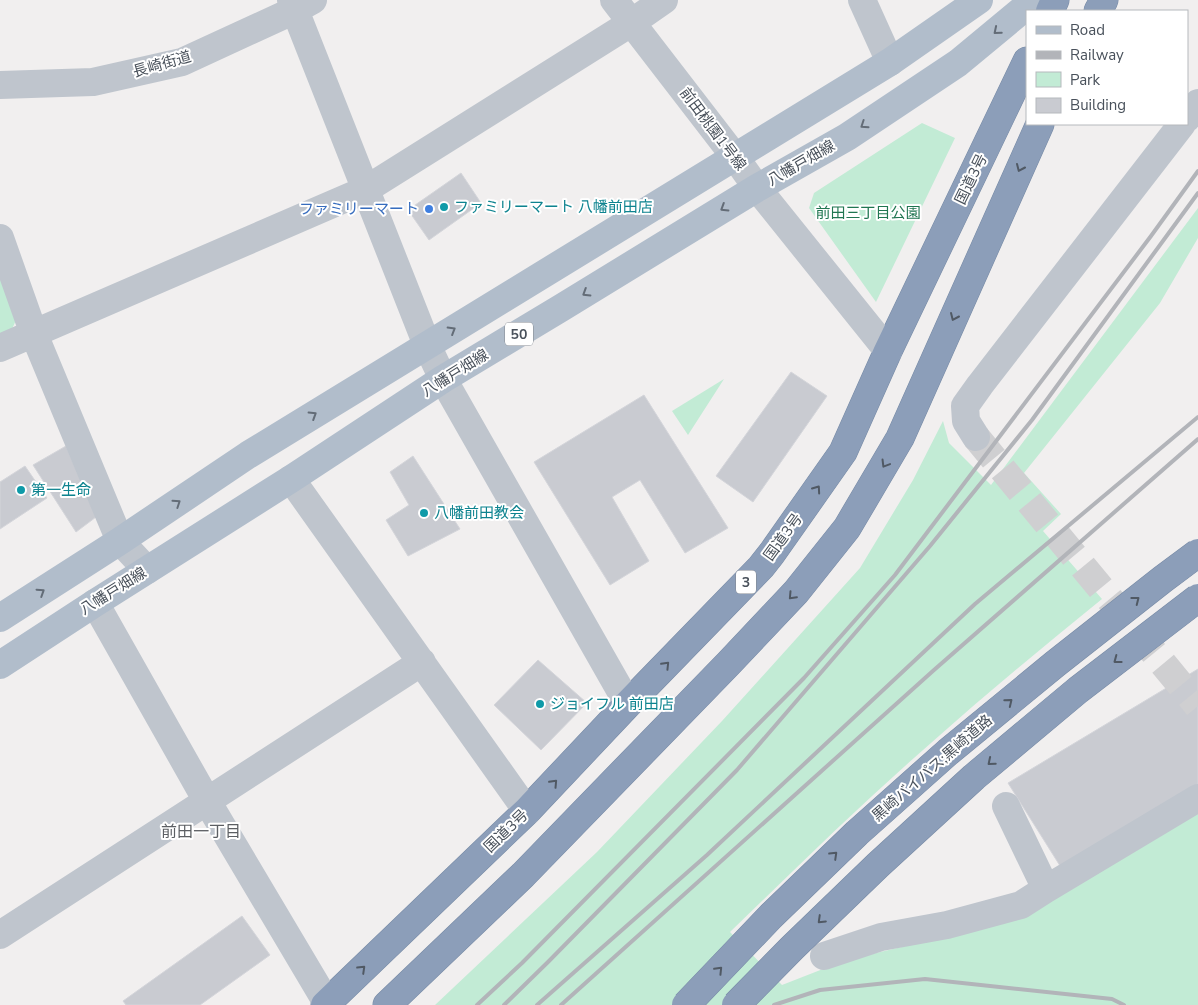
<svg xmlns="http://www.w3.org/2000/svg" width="1198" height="1005" viewBox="0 0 1198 1005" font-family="'Nunito Sans','Noto Sans JP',sans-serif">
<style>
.green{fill:#c2ebd5}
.building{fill:#c9cbd1;stroke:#d4d5da}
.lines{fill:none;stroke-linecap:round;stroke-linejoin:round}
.minor-tunnel{stroke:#cfcfd1;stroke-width:28;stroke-dasharray:28 14;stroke-linecap:butt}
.highway-casing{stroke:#778aa5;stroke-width:29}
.minor{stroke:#bfc5cd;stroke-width:28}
.major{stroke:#b1bdcb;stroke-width:28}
.highway{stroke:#8c9eb9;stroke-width:28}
.rail{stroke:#b2b4b9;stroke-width:4}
.highway-bridge-casing{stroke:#778aa5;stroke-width:29;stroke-linecap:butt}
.highway-bridge{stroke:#8c9eb9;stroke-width:28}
.oneway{stroke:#636c77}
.oneway2{stroke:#505964}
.culture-dot{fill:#0f9aa8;stroke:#fff;stroke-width:2}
.shop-dot{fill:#3f7fe0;stroke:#fff;stroke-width:2}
.labels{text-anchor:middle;stroke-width:4;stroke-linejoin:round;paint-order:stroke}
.shield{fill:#fff;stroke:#80858c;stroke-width:1}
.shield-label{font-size:14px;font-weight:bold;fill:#49515b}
.street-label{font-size:15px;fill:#49515b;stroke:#fff}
.culture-label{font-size:15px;fill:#0d838f;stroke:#fff;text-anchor:start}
.shop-label{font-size:15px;fill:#366cbe;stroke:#fff;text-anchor:end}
.park-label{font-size:15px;fill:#207651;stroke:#fff}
.neighbourhood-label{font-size:16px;fill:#5c5f63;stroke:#fff}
</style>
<rect width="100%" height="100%" fill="#f1efef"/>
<path class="green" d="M922,123L955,138L876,302L809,208L814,193Z
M1198,208V238L1160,303L1024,473L1061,514L1043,531L1102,599C1044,646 987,693 931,743C862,803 796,868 730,932L782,985L846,960L953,935L1198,809V1005H435L597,852L722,721L860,568L913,480L943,421L949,443L991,485Z
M0,271L18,316L12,329L0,334Z
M724,379L688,435L672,411Z"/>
<path class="building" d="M461,173L481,203L429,240L408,210Z
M791,372L827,396L753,502L716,476Z
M644,395L728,528L685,553L640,480L612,497L649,561L610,585L534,462Z
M66,446L96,517L76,532L33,465Z
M413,456L460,529L408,556L386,520L409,505L390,472Z
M25,466L47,498L0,529V482Z
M538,660L587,703L541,750L494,705Z
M1198,669V787L1062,869L1008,783Z
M242,916L270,955L200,1005H126L123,1001Z"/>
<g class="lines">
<path class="minor-tunnel" d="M976,437L1198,706"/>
<g class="highway-casing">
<path id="highway" d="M1050,11L1055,0
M1098,11L1104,0
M325,1005L527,811L628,704L761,567L772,553L843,452L888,351L1027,61
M387,1005L523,875L728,664L796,592L847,528L900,438L1040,124"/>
</g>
<path class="minor" d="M291,0L427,345L443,379L628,704
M614,0L735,157L757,188L888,351
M862,0L890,62
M0,85L93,82L182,62L295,10L313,0
M1187,118L1198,103
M0,238L34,334L120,541L147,570
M0,348L365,190L631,23L664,0
M976,437L966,421L965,406L980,385L1182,124
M291,479L527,811
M95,603L207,801L327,1003
M1006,806L1046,889L1198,798
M0,935L422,662
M824,956L881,937L947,925L1021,905L1046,889"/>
<path class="major" d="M0,618L120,541L248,455L890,62L979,0
M0,665L95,603L291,479L443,379L561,308L757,188L847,137L958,63L1034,0"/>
<use href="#highway" class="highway"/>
<path class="rail" d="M477,1005L522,963L804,678L895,575L1151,236L1198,171
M504,1005L548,962L737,770L930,546L1032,420L1198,193
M537,1005L707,855L975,604L1198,417
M561,1005L934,670L1198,439
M774,1005L820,990L925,979L1112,999L1124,1005"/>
<g class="highway-bridge-casing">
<path id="highway-bridge" d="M686,1005L771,916L857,833L948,752L1055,664L1163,579L1198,553
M736,1005L792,948L878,865L974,777L1078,690L1198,598"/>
</g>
<use href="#highway-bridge" class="highway-bridge"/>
</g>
<defs><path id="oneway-chevron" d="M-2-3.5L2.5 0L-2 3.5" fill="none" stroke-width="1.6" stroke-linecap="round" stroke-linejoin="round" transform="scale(1.25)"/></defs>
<g class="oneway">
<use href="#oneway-chevron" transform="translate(997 31) rotate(140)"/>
<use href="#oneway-chevron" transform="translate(864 125) rotate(146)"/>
<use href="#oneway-chevron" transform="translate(724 208) rotate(148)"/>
<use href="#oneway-chevron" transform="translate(586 293) rotate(148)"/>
<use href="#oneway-chevron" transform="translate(452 330) rotate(-31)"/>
<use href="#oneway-chevron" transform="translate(313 415) rotate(-32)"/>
<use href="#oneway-chevron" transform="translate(177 503) rotate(-34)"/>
<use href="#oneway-chevron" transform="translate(41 592) rotate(-33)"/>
</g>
<g class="oneway2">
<use href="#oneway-chevron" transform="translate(1020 168) rotate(114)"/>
<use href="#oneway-chevron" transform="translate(954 317) rotate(114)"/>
<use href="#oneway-chevron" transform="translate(885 464) rotate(121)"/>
<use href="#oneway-chevron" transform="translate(817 489) rotate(-55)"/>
<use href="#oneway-chevron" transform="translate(792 596) rotate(133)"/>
<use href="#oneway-chevron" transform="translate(1136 600) rotate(-38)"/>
<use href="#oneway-chevron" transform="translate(1117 660) rotate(143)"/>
<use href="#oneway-chevron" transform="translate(666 665) rotate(-46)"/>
<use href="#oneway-chevron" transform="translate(1009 702) rotate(-39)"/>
<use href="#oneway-chevron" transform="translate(991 762) rotate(140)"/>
<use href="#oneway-chevron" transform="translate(554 783) rotate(-47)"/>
<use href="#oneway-chevron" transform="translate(834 855) rotate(-44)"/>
<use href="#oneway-chevron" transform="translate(821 920) rotate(136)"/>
<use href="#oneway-chevron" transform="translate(362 969) rotate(-44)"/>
<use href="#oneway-chevron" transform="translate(719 970) rotate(-46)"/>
</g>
<g class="culture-dot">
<circle cx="444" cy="207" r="5"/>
<circle cx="21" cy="490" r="5"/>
<circle cx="424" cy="513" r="5"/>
<circle cx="540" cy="704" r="5"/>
</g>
<circle class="shop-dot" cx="429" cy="209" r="5"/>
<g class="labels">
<g class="shield">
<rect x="505" y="322.5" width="28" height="23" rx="4"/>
<rect x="736" y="570.5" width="20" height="23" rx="4"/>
</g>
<g class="shield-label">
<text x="519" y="339">50</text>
<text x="746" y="587">3</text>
</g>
<g class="street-label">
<text transform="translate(162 64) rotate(-16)" y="5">長崎街道</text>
<text transform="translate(713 129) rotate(53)" y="5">前田桃園1号線</text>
<text transform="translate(801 163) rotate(-30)" y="5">八幡戸畑線</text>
<text transform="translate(971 179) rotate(-64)" y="5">国道3号</text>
<text transform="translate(455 373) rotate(-32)" y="5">八幡戸畑線</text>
<text transform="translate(783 537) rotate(-54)" y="5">国道3号</text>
<text transform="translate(113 591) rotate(-32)" y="5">八幡戸畑線</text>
<text transform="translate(932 768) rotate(-41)" y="5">黒崎バイパス;黒崎道路</text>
<text transform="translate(506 831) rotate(-44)" y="5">国道3号</text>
</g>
<g class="culture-label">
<text x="454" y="212">ファミリーマート 八幡前田店</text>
<text x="31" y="495">第一生命</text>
<text x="434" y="518">八幡前田教会</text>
<text x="550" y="709">ジョイフル 前田店</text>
</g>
<g class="shop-label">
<text x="419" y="214">ファミリーマート</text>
</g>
<g class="park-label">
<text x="868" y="218">前田三丁目公園</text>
</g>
<g class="neighbourhood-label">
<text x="201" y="837">前田一丁目</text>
</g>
</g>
<rect x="1026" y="10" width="162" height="115" fill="#ffffff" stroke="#b6b9bd"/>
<rect x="1036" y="26" width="25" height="8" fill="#b1bdcb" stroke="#b6b9bd"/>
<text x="1070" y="35" font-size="15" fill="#49515b">Road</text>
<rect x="1036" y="51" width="25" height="8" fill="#b2b4b9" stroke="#b6b9bd"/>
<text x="1070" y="60" font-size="15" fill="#49515b">Railway</text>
<rect x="1036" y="72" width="25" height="15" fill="#c2ebd5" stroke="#b6b9bd"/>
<text x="1070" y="85" font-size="15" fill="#49515b">Park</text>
<rect x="1036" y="98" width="25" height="15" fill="#c9cbd1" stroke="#b6b9bd"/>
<text x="1070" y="110" font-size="15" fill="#49515b">Building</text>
</svg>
